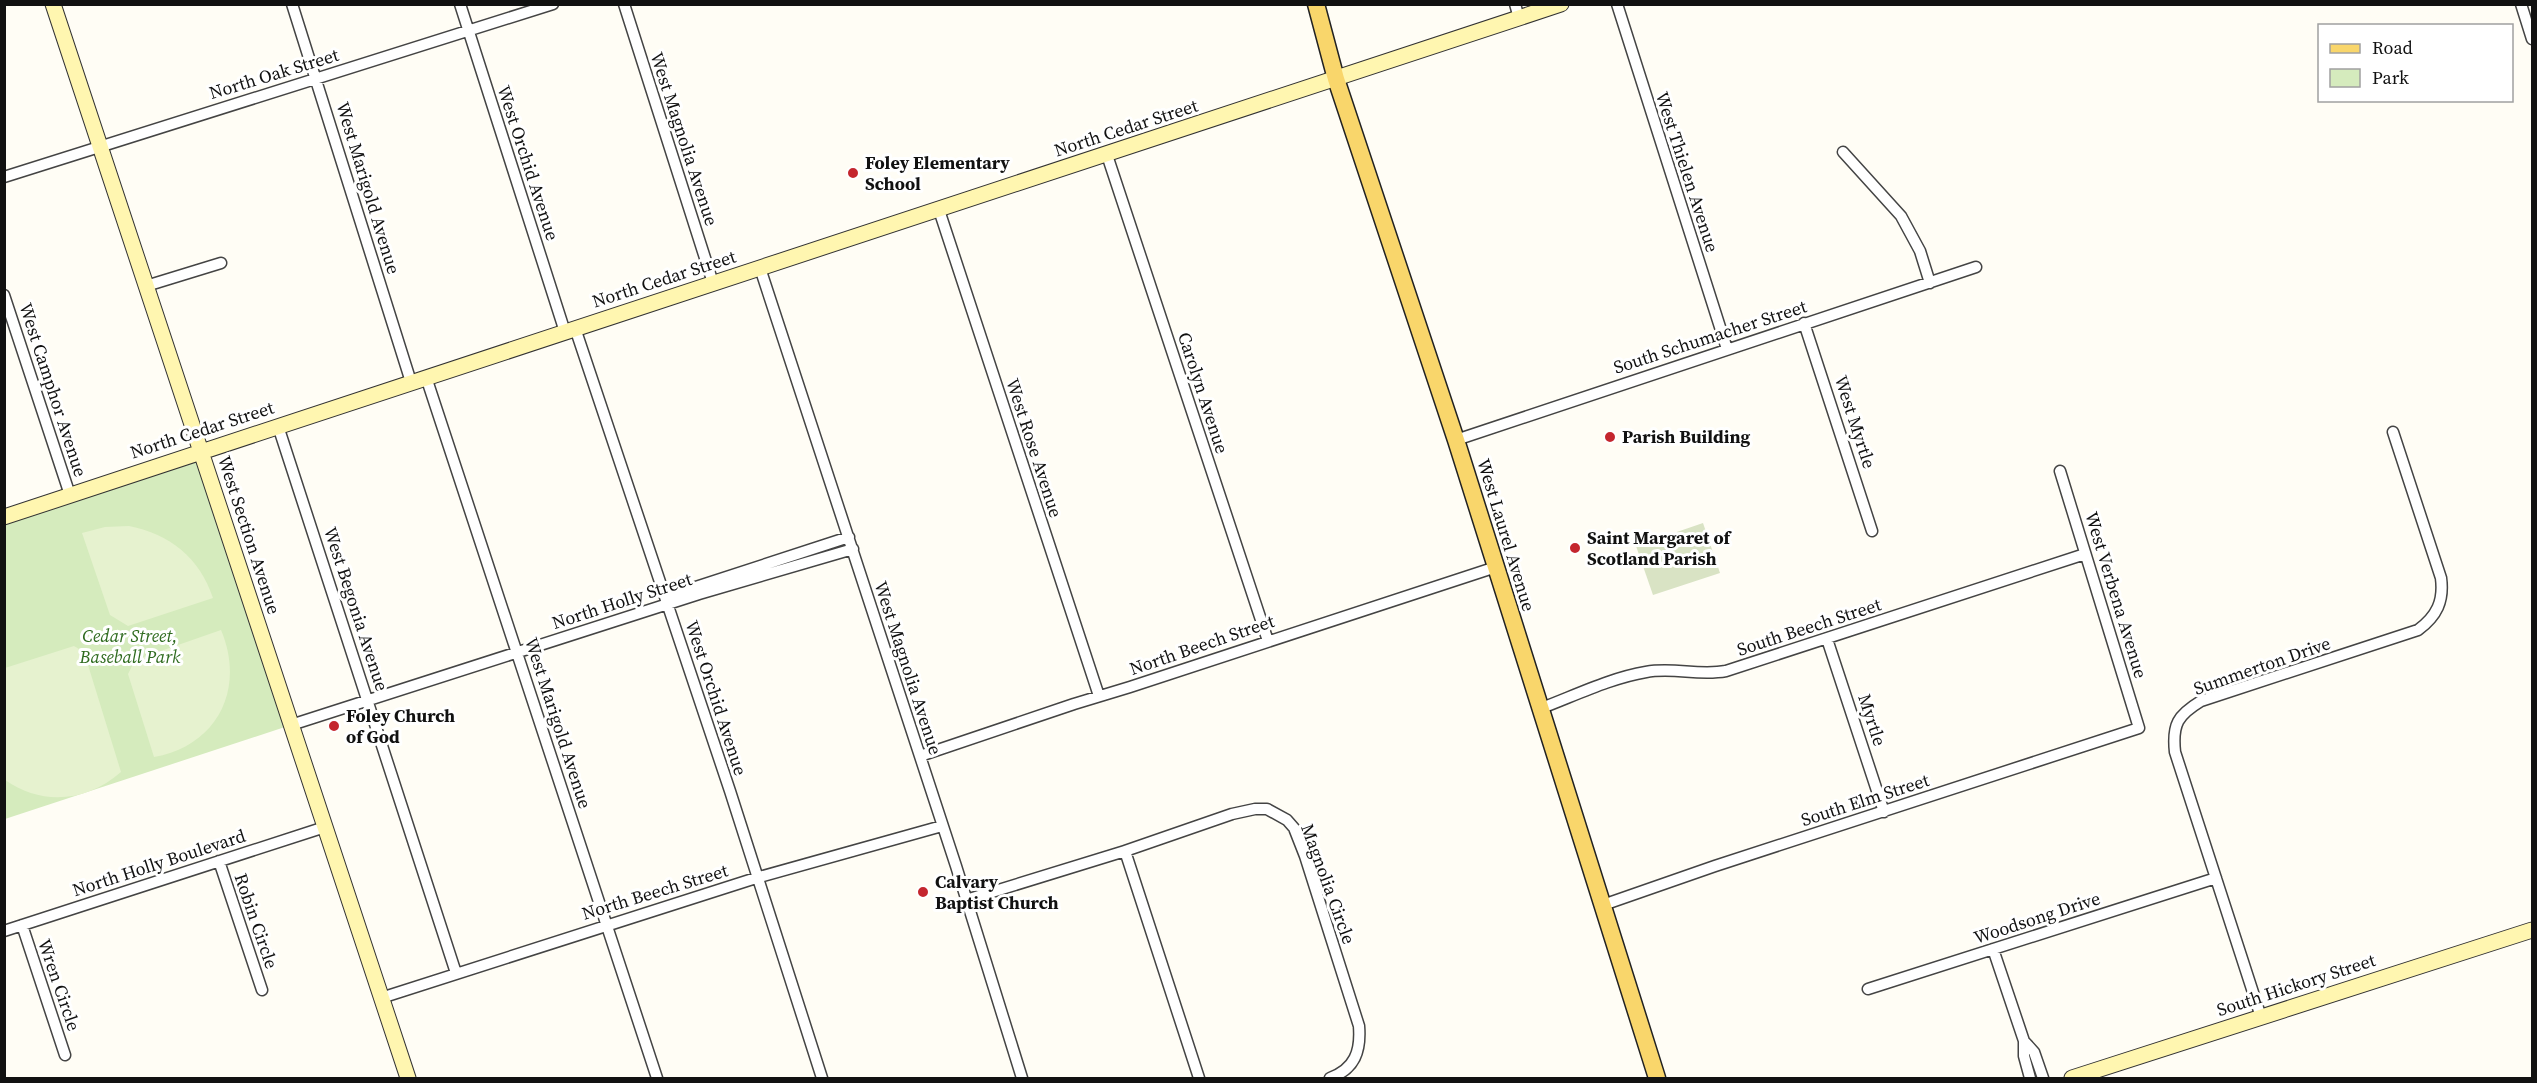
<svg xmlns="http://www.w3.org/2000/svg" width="2537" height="1083" viewBox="0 0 2537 1083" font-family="'Source Serif 4',serif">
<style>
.green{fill:#d5ebbd}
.cemetery{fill:#d9e3c4}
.pitch{fill:#e6f2cf}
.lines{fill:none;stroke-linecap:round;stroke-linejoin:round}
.street-casing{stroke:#444;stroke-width:13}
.secondary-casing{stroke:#333;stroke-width:17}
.primary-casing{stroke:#222;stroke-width:19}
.street{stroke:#fff;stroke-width:10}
.secondary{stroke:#fff6b0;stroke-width:15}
.primary{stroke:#f9d66b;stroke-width:16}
.poi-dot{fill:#c4262e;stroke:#fff;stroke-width:2}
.labels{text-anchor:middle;stroke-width:6;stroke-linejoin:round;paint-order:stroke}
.street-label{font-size:18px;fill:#111;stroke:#fff}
.poi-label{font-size:18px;font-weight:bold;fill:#111;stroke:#fff;text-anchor:start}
.park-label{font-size:18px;font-style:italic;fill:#2f6b1f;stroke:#fff}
</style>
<rect width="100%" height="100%" fill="#fffdf5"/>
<path class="green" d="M196,460L291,725L5,819L4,523Z"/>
<path class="cemetery" d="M1703,523L1720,573L1653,595L1636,546Z"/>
<path class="pitch" d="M129,526C170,534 200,558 213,598L128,626L110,615L82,533L105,527Z
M221,630C246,689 217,746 154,757L128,674L135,660Z
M74,646L84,652L121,772C87,802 42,806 5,780V668Z"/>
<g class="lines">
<g class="street-casing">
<path id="street" d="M292,4L411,382
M460,4L565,332
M624,4L713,283
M1515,4L1519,18
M1617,4L1727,349
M2521,4L2532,39
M1843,152L1901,216L1920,251L1930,283
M1107,155L1268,641
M4,177L553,4
M939,210L1099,696
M760,268L956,866L1022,1078
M146,286L221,263
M4,295L70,495
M1804,323L1872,531
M575,328L730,791L822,1078
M426,377L657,1078
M278,426L456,973
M1456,440L1976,267
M665,597L849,537
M1827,639L1884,812
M1539,709C1574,696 1610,678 1646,672C1673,667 1699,676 1726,671L2085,554
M291,725L699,594L853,549
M920,756L1074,704L1130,687L1496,567
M219,861L262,990
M966,900L1125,851
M1603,905L1715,866L2139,728L2060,471
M22,925L65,1055
M4,931L325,827
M1993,949L2024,1041
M1868,989L2216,878
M381,998L756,878L942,826
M2261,1017L2175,752C2172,724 2178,715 2201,701L2418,630C2437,616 2444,601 2441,578L2393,432
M1199,1078L1125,851L1232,814L1255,809H1267L1287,820L1294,828L1305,856L1359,1026C1361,1051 1355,1069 1330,1078
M2030,1078L2024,1056V1041L2034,1052L2043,1078"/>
</g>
<g class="secondary-casing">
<path id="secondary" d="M53,4L408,1078
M4,517L1561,4
M2072,1078L2532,930"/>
</g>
<g class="primary-casing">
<path id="primary" d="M1316,4L1336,79L1456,440L1657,1078"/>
</g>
<use href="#street" class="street"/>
<use href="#secondary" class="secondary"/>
<use href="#primary" class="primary"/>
</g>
<g class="poi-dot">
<circle cx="853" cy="173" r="6"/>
<circle cx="1610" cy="437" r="6"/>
<circle cx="1575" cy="548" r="6"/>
<circle cx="334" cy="726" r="6"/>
<circle cx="923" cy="892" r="6"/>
</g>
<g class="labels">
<g class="street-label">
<text transform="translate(274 74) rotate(-17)" y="6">North Oak Street</text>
<text transform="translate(1126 128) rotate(-18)" y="6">North Cedar Street</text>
<text transform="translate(684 139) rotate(72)" y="6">West Magnolia Avenue</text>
<text transform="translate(528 163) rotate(72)" y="6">West Orchid Avenue</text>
<text transform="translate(1687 172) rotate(72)" y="6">West Thielen Avenue</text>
<text transform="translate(368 188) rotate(73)" y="6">West Marigold Avenue</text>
<text transform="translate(664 279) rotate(-18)" y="6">North Cedar Street</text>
<text transform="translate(1710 337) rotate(-18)" y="6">South Schumacher Street</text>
<text transform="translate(53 390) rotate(72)" y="6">West Camphor Avenue</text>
<text transform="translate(1203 393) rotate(72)" y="6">Carolyn Avenue</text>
<text transform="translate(1855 422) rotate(72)" y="6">West Myrtle</text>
<text transform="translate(202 430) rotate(-18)" y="6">North Cedar Street</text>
<text transform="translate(1034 448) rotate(72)" y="6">West Rose Avenue</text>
<text transform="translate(249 535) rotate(72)" y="6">West Section Avenue</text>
<text transform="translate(1506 535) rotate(73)" y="6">West Laurel Avenue</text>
<text transform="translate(2116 595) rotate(73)" y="6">West Verbena Avenue</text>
<text transform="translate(622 601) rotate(-18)" y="6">North Holly Street</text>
<text transform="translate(356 609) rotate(72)" y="6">West Begonia Avenue</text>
<text transform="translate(1809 627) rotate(-18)" y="6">South Beech Street</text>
<text transform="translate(1202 645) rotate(-19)" y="6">North Beech Street</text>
<text transform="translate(2262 666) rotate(-19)" y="6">Summerton Drive</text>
<text transform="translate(908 668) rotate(72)" y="6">West Magnolia Avenue</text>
<text transform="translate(716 698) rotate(72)" y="6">West Orchid Avenue</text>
<text transform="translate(1872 720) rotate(72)" y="6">Myrtle</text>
<text transform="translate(558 723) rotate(72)" y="6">West Marigold Avenue</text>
<text transform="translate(1865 800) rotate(-18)" y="6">South Elm Street</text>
<text transform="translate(159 863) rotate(-18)" y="6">North Holly Boulevard</text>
<text transform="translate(1328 884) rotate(70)" y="6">Magnolia Circle</text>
<text transform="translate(655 892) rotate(-17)" y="6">North Beech Street</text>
<text transform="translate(2037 918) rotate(-18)" y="6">Woodsong Drive</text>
<text transform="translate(256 921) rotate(71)" y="6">Robin Circle</text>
<text transform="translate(59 985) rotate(71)" y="6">Wren Circle</text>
<text transform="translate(2296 985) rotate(-18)" y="6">South Hickory Street</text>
</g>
<g class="poi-label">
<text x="865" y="169">Foley Elementary<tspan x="865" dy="21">School</tspan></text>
<text x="1622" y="443">Parish Building</text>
<text x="1587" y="544">Saint Margaret of<tspan x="1587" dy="21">Scotland Parish</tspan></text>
<text x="346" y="722">Foley Church<tspan x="346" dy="21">of God</tspan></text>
<text x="935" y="888">Calvary<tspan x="935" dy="21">Baptist Church</tspan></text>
</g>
<g class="park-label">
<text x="130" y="642">Cedar Street,<tspan x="130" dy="21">Baseball Park</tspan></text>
</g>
</g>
<rect width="2537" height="1083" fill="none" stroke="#111111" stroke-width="12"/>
<rect x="2318" y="24" width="195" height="78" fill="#ffffff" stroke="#a0a0a0" stroke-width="1.5"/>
<rect x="2330" y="44" width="30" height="9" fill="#f9d66b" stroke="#a0a0a0" stroke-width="1.5"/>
<text x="2372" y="54" font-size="18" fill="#111111">Road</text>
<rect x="2330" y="69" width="30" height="18" fill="#d5ebbd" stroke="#a0a0a0" stroke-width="1.5"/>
<text x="2372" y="84" font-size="18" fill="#111111">Park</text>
</svg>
